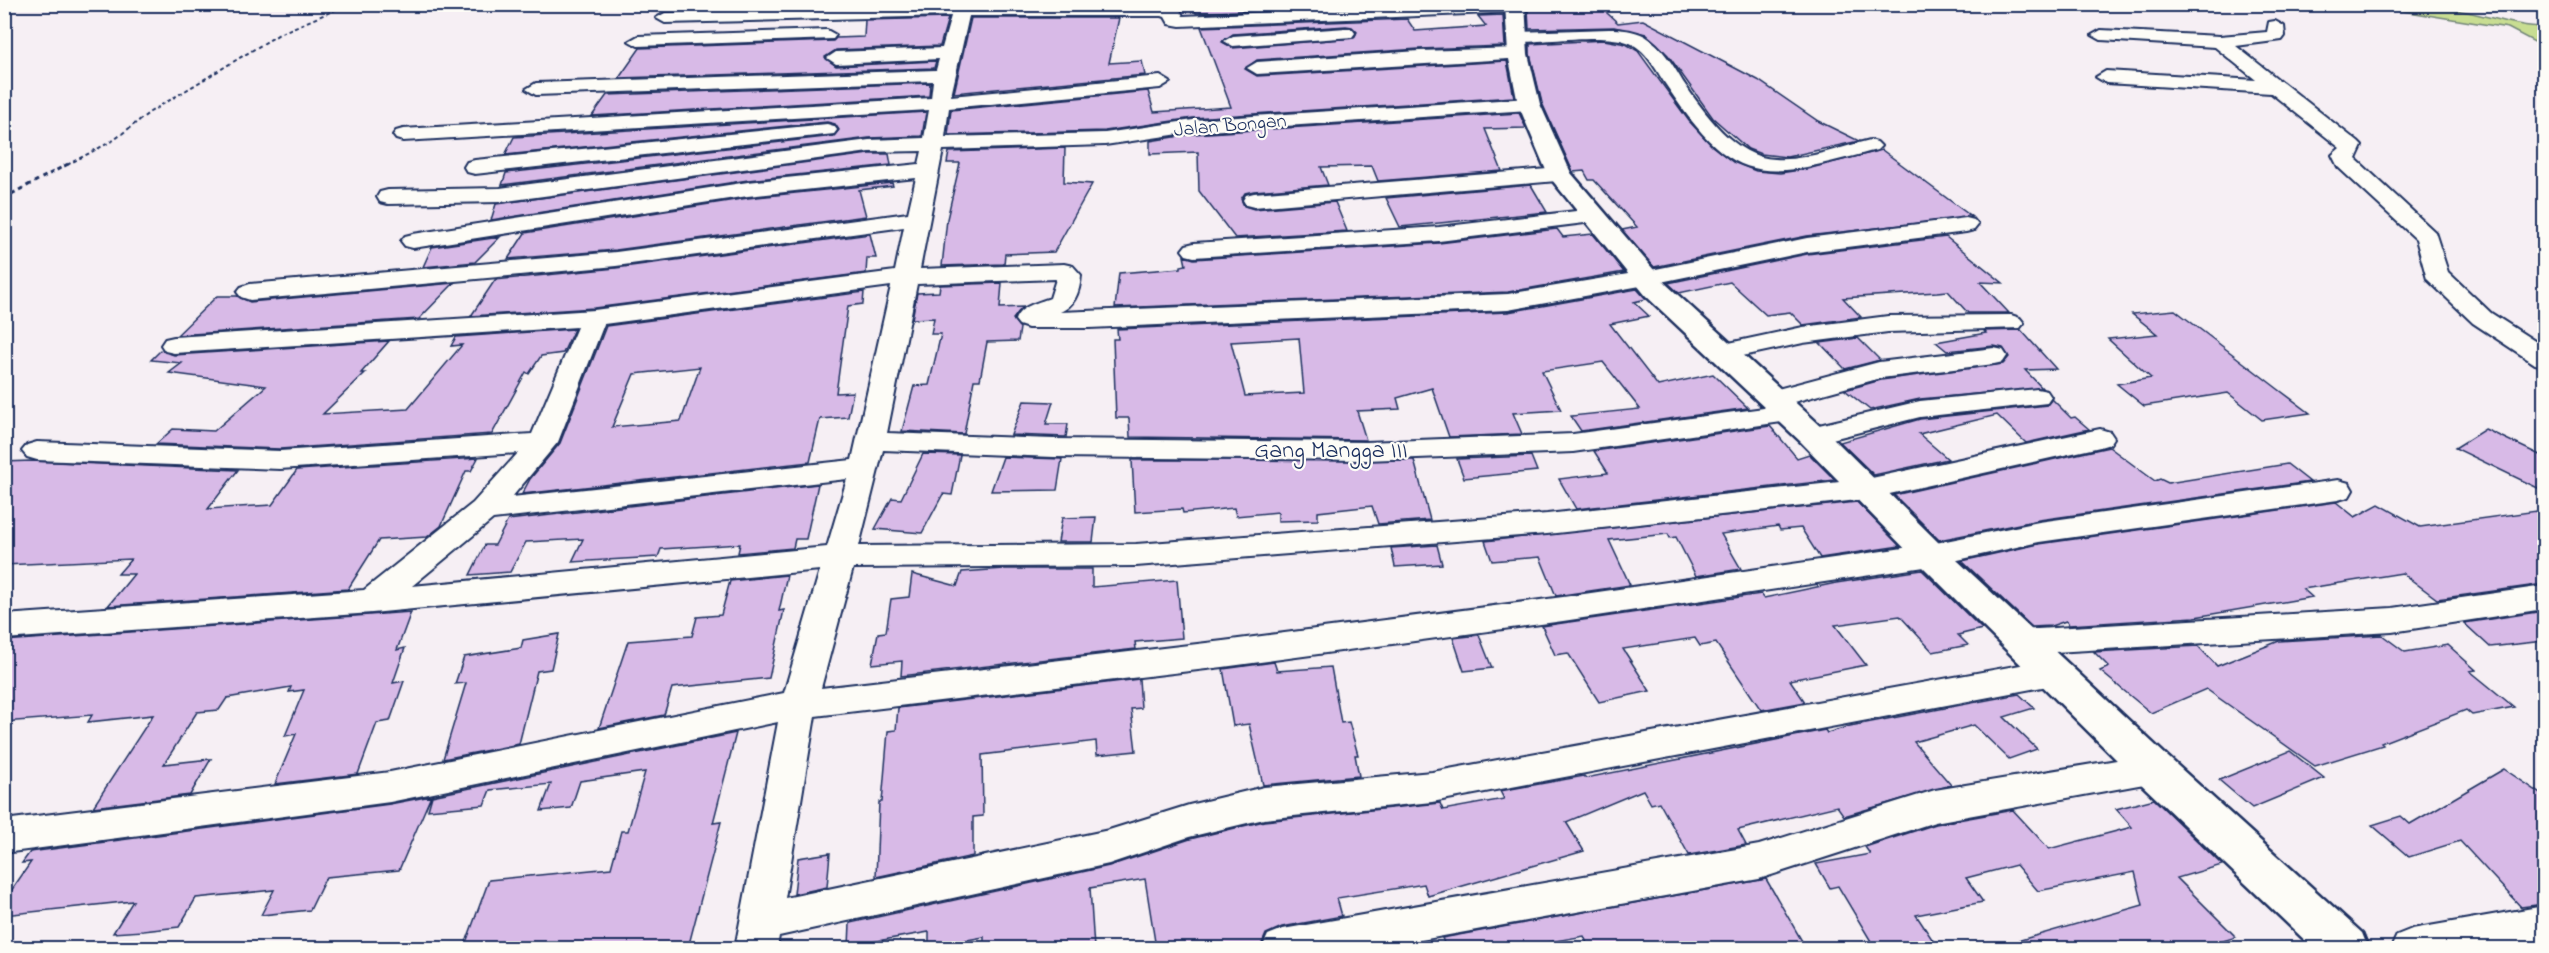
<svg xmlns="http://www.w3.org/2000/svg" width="2549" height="953" viewBox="0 0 2549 953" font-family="'Indie Flower',sans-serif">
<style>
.green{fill:#c8dd92;stroke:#728678;stroke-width:1.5}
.building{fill:#d8bae7;stroke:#1b2f5e;stroke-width:1.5;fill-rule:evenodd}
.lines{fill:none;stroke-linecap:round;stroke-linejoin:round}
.street-casing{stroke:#1b2f5e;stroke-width:4}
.secondary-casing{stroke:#1b2f5e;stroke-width:5}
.path-far1{stroke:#1b2f5e;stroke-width:2;stroke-dasharray:4 3;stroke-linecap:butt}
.path{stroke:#1b2f5e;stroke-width:3;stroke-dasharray:4.5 4;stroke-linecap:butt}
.street{fill:#fdfcf7;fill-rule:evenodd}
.secondary{fill:#fdfcf7;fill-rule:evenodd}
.labels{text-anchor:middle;stroke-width:4.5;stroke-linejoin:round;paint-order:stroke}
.far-street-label{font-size:20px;fill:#1b2f5e;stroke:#fdfcf7}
.street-label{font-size:24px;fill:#1b2f5e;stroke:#fdfcf7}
</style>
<rect width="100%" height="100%" fill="#f6eff4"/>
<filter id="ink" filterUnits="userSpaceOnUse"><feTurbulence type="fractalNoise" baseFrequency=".0167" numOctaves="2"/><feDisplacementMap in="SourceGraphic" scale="12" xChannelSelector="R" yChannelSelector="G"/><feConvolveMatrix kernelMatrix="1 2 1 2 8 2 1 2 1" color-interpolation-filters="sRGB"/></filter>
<g filter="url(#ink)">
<path class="green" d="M2365,5C2399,4 2434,6 2467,12C2493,17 2518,27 2544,27V47L2508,28Z"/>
<path class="building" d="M1193,4H1388L1196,13Z
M1552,4H1597L1618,23L1643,20L1758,80L1818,121L1859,141L1787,157L1761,154L1748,149L1713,118L1668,55L1646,34L1614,27L1529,29L1528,9L1555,7Z
M1503,15L1505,46L1419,49L1257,60L1245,69L1257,76L1507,61L1514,97L1193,118L1105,131L948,135L951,110L1148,91L1154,112L1231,107L1201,27L1407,19L1415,31L1486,26L1478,16ZM1346,26L1352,27L1357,32L1354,38L1233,48L1222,42L1233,34Z
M948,18L940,46L836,50L825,57L836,66L936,61L934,68L619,78L640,48L833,41L836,38L864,37L865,20Z
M971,18H1119L1109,63L1142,61L1145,75L954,93Z
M1604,40L1626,44L1638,51L1689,121L1712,146L1733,162L1756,171L1780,173L1807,169L1882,150L1972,217L1807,236L1654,267L1622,230L1637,227L1594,180H1589L1584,171L1573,172L1542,103L1530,54V44Z
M930,83L929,96L592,116L607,95Z
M926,112L922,136L869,138L502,185L506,173L834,136L839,130L835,124L827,122L505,155L514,137Z
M1519,113L1526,128L1485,129L1502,171L1378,181L1372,166L1321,167L1328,185L1254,191L1245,193L1241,199L1244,206L1254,209L1335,202L1347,231L1235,238L1199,191L1198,152L1150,154V141L1193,134Z
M1065,148L1064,182L1092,184L1054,252L1005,254L1004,264L942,266L947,219L960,163H947L949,152Z
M869,154H889L891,165L748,180L491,220L496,204Z
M892,183L893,186L859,190L866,216L616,250L508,259L525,233L748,198Z
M1531,185L1547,212L1400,227L1386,198Z
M1557,229L1563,237L1593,234L1624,272L1508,292L1115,308L1119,273L1181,268V266L1186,265L1184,256L1194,259L1439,243Z
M870,234L876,258H867L866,273L594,308L471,316L495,280L616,268Z
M500,237L475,262L423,267L432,247Z
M1946,237L2003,283L1980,282L2009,313H1968L1948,291L1937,292L1843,298L1861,317L1803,325L1790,312L1766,315L1730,282L1679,293L1668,283L1807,254Z
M454,283L419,319L177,335L217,296H237L250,302Z
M1002,283L1000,308L1023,307L1013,319L1020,328L1018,341L987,342L980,380H974L964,434L902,431L914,386L929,385L941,334H931L934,318L912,319L917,293L939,292L940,285Z
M1637,289L1646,299L1634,302L1649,316L1610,324L1658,386L1713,374L1748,408L1581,431L1571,416L1640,409L1603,362L1542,371L1561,410L1513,413L1522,434L1449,437L1432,388L1397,398L1400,409L1357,411L1366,440L1130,437L1129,418H1116L1113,339H1118L1117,329L1508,312ZM1299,338L1304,393L1245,396L1231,342Z
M864,292L863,304L848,306L836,393L853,392L848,417L820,419L810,462L522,494L530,479L560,443L606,326ZM700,367L681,421L612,427L634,374Z
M2175,310L2278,389L2310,413L2262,420L2228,393L2144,406L2117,384L2151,378L2108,339L2157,334L2132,314Z
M574,329L563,353L541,356L529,374L526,372L492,434L280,449L156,444L173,429L214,431L266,386L169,373L182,363L151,360L161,350L174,355L389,341L361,373H365L323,414L408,409L462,345L451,346L456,337Z
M2021,330L2056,369L2025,370L2042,388L1920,399L1870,410L1845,390L1881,380L2003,364L2009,357L2003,348L1994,346L1947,351L1936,342L1986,333L1984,331Z
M1858,338L1880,360L1845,369L1820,343Z
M2052,399L2071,418L2075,417L2089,429L2026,443L1997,415L1919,434L1948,459L1874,475L1840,442L1920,419L2047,405Z
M1024,401L1053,402L1046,424H1068L1066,437L1011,435Z
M1770,426L1797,458L1809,454L1835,480L1576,509L1559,479L1608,473L1594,451Z
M2485,429L2544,457V491L2455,448Z
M2109,447L2155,481L2160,479L2168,483L2287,464L2310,482L2039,520L1939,540L1894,495Z
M923,454L960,455L952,495L943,494L922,533L875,529L892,498L901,499Z
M1531,456L1537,471L1464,478L1457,459Z
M1003,457L1062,459L1057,490L991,491Z
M478,458L471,471H466L441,526L427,537L379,540L348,589L108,606L134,574H118L131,559L4,565V462L31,461L238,470L208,509L272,505L297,470Z
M1132,460H1414L1430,520L1378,524L1372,506L1318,512V520L1278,521V512L1236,516L1234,508L1183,513L1182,509L1135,512Z
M818,484L806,539H795L793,548L738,553L740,544L661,549L658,557L572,562L583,539L526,542L510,572L470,575L485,545H495L508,520Z
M1857,502L1900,546L1820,558L1801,528L1780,530L1778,526L1721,534L1741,569L1696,576L1676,537L1670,538L1668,534L1609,540L1630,585L1556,596L1540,557L1492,561L1485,541Z
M2336,502L2355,517L2379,504L2420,527L2544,510V584L2437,599L2402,573L2303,589L2312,597L2195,617L2069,625L2066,621L2051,626L2032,627L1962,561L2039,544Z
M1096,517L1093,542H1058L1062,518Z
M1437,545L1442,564L1395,567L1391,548Z
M1004,569H1092V587L1177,580L1182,638L1135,642L1136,649L901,676L902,661L872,664L878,633L886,632L891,599L909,597L912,574L957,586L962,572Z
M1922,570L1982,629L1958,635L1968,645L1933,652L1900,616L1835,625L1866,665L1790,680L1805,702L1761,710L1716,643L1700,646L1695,638L1623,649L1650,691L1599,702L1568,653L1555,655L1542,626L1761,594L1764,598L1836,583Z
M787,575L779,611L784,610L769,678L672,688L664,715L599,728L628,641L692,636L697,617L721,615L730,581Z
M2544,611V641L2490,647L2464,623Z
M411,612L397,650L405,648L393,683L404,681L390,721L377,723L358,774L275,784L296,734L285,736L304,690L289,692L291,687L227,698L219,710L197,712L164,764L211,759L190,795L93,807L153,715L88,722L92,715L4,722V641Z
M559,634L551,669L537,671L519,744L443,759L466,683L455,684L464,657L521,648L523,640Z
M1479,635L1492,668L1464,671L1453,638Z
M2382,635L2405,652L2448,645L2476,670L2470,671L2514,707L2472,715L2466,710L2381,743L2383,745L2315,766L2206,689L2151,713L2100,671L2109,667L2094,652L2198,646L2217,666L2279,641Z
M1274,662L1277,671L1331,667L1341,723L1349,722L1358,755H1355L1359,776L1263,785L1249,724L1233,726L1223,669Z
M1139,679L1141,708L1131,709L1136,751L1097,755L1096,741L982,755L983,816L973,817V856L876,877L879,802H882L888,731L896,730L898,708Z
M2019,694L2034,708L2004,717L2037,749L2009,759L1974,725L1914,742L1951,785L1844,816L1837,806L1738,830L1746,845L1689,855L1659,802L1651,804L1643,790L1566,822L1584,851L1428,896L1424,884L1337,898L1342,916L1282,927L1266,934L1260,948H1156L1145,879L1090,888L1094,948H984V937L929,947V932L849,946L850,923L1109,866L1190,839L1264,821L1440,803L1443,810L1504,799L1500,791L1584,776L1586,778L1825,730L1827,733L1850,726Z
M736,733L713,823L721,822L688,948H464L489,880L611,868L621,831H628L645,772L580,781L571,808L541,811L551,784L490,790L484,805L428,810L432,796Z
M2290,751L2324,778L2252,808L2219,780Z
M2504,769L2544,796V904L2521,907L2460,841L2409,857L2372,825L2401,816L2410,824Z
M431,796L399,870L326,877L310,910L261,915L274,890L196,898L179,927L143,931L113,933L133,901L4,915V901L31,862L22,863L30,852L390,804Z
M2154,799L2222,865L2177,878L2236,937L2201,948H2018L2017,941L2143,905L2135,872L2038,891L2016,865L1966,878L1983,902L1916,915L1938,948H1875L1838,886L1830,888L1816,864L1870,854L1865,847L1936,824L2013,810L2049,849L2132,827L2116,809Z
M830,853L827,887L794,894L798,858Z
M1766,879L1806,948H1589L1584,936L1516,948H1446L1442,938Z"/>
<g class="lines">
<g class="street-casing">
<path id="street" d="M972,4L1162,6L1179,8L1183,16L1449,4H1522L1524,7L1515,12L1180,26L1169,24L1165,17L1162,16H969L951,96L1160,76L1170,82L1160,88L949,108L945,137L1105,133L1193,120L1529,98L1536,100L1539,104L1536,108L1529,110L1193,132L1105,145L943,150L920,269L1064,264L1073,266L1081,275C1080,291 1075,306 1060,312L1508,294L1646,271L1807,238L1966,218L1974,220L1978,225L1974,230L1966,232L1807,252L1646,285L1508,310L1089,328H1028L1019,325L1015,320C1020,306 1037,303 1050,298L1056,279L917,284L887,433L1054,439L1366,442L1573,434L1771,407L1763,405L1759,399L1763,393L1879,362L1994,348L2003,350L2007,356L2003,362L1994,364L1881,378L1779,406L1799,407L1803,413L1799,419L1789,421L1573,452L1366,460L1054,457L883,450L859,546L1136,544L1547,514L1867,479L2100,429L2110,432L2114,438L2110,444L2100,447L1867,499L1547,534L1136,566L853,568L821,688L1223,641L1563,597L1931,544L2039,522L2338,480L2349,483L2353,490L2349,497L2338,500L2039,542L1931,566L1563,621L1223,667L815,716L785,898L1109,830L1189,805L1264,787L1432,772L2053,659L2065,663L2071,672L2065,681L2053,685L1432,802L1264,819L1189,837L1109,864L779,936L777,948H735L778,722L390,802L4,853V820L390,772L784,693L820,570L372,613L4,639V615L364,590L473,503L518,453L280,469L37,460L27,457L22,451L27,445L37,442L280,451L532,434L577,327L174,353L165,351L161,345L165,339L174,337L594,310L895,271L904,227L616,266L250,300L241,297L237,292L241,287L250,284L616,252L908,213L916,178L748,196L413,248L405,246L401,241L405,236L413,234L748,182L919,164L922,151L869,152L500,202L388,204L380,202L377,197L380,192L388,190L500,188L869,140L924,138L929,110L403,141L396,139L393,135L396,131L403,129L931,98L933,81L536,95L526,89L536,83L936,70L939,59L836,64L827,58L836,52L942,48L951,16L665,23L656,18L665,13ZM891,286L852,460L512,497L558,442L604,324ZM847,479L827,547L412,586L493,519Z
M2275,21L2284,26L2285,36L2282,40L2236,46L2358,142L2362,146L2356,159L2435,232L2448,272L2491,313L2544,347V366L2535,364L2473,323L2427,279L2416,239L2338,167L2332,155L2340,148L2271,93L2106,83L2096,77L2106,71L2256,80L2215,47L2101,40L2092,35L2101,30L2220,36L2267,32L2269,22Z
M1346,28L1352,29L1355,33L1352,37L1233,46L1224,41L1233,36Z
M1609,29C1621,29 1634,30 1645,36C1662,46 1673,65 1683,82C1704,112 1735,158 1775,159C1807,161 1840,147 1870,140L1877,142L1881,146L1877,150C1764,179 1737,192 1666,85C1656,70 1646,48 1627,42C1603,33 1546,42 1518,42L1509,37L1518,32Z
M827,30L836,35L833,39L638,46L629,41L638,36Z
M1518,48L1527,54L1525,58L1257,74L1247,68L1257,62L1419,51Z
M827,124L834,126L837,130L834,134L475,174L467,172L464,167L467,162L475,160Z
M1560,168L1568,170L1571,175L1568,180L1254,207L1246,205L1243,200L1246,195L1254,193Z
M1593,209L1601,211L1605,216L1601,221L1439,241L1194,257L1186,255L1182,250L1186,245L1194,243L1439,227Z
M2011,315L2020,318L2024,323L2020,328L1888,332L1803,343L1724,360L1715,358L1711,352L1715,346L1803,327L1888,316Z
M2037,389L2047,391L2051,397L2047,403L1920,417L1812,444L1802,441L1798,435L1802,429L1920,401Z
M2544,586V609L2392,632L2022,654L2010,651L2005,642L2010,633L2022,630L2392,608Z
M2153,754L2166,758L2172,769L2166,780L1935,822L1759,879L1377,948H1262L1268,935L1283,929L1759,845L1935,790Z
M2544,906V942L2512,948H2391L2397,935L2412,929Z"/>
</g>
<g class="secondary-casing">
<path id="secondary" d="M1505,4H1525L1528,54L1540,104L1571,173L1666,284L1823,428L1943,547L2168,757L2362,933L2368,948H2313L2138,781L1919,563L1801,442L1646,296L1548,175L1518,104L1508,54Z"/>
</g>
<path class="path-far1" d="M67,165L114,140L150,112L281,33L349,4"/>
<path class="path" d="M4,198L70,163"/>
<use href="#street" class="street"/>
<use href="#secondary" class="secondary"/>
</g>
</g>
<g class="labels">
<g class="far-street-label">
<text transform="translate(1230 124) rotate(-5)" y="7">Jalan Bongan</text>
</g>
<g class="street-label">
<text x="1331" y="457">Gang Mangga III</text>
</g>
</g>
<rect width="2549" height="953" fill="none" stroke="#fdfcf7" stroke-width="24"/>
<rect x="12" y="12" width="2525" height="929" fill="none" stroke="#1b2f5e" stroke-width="2" filter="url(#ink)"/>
</svg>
